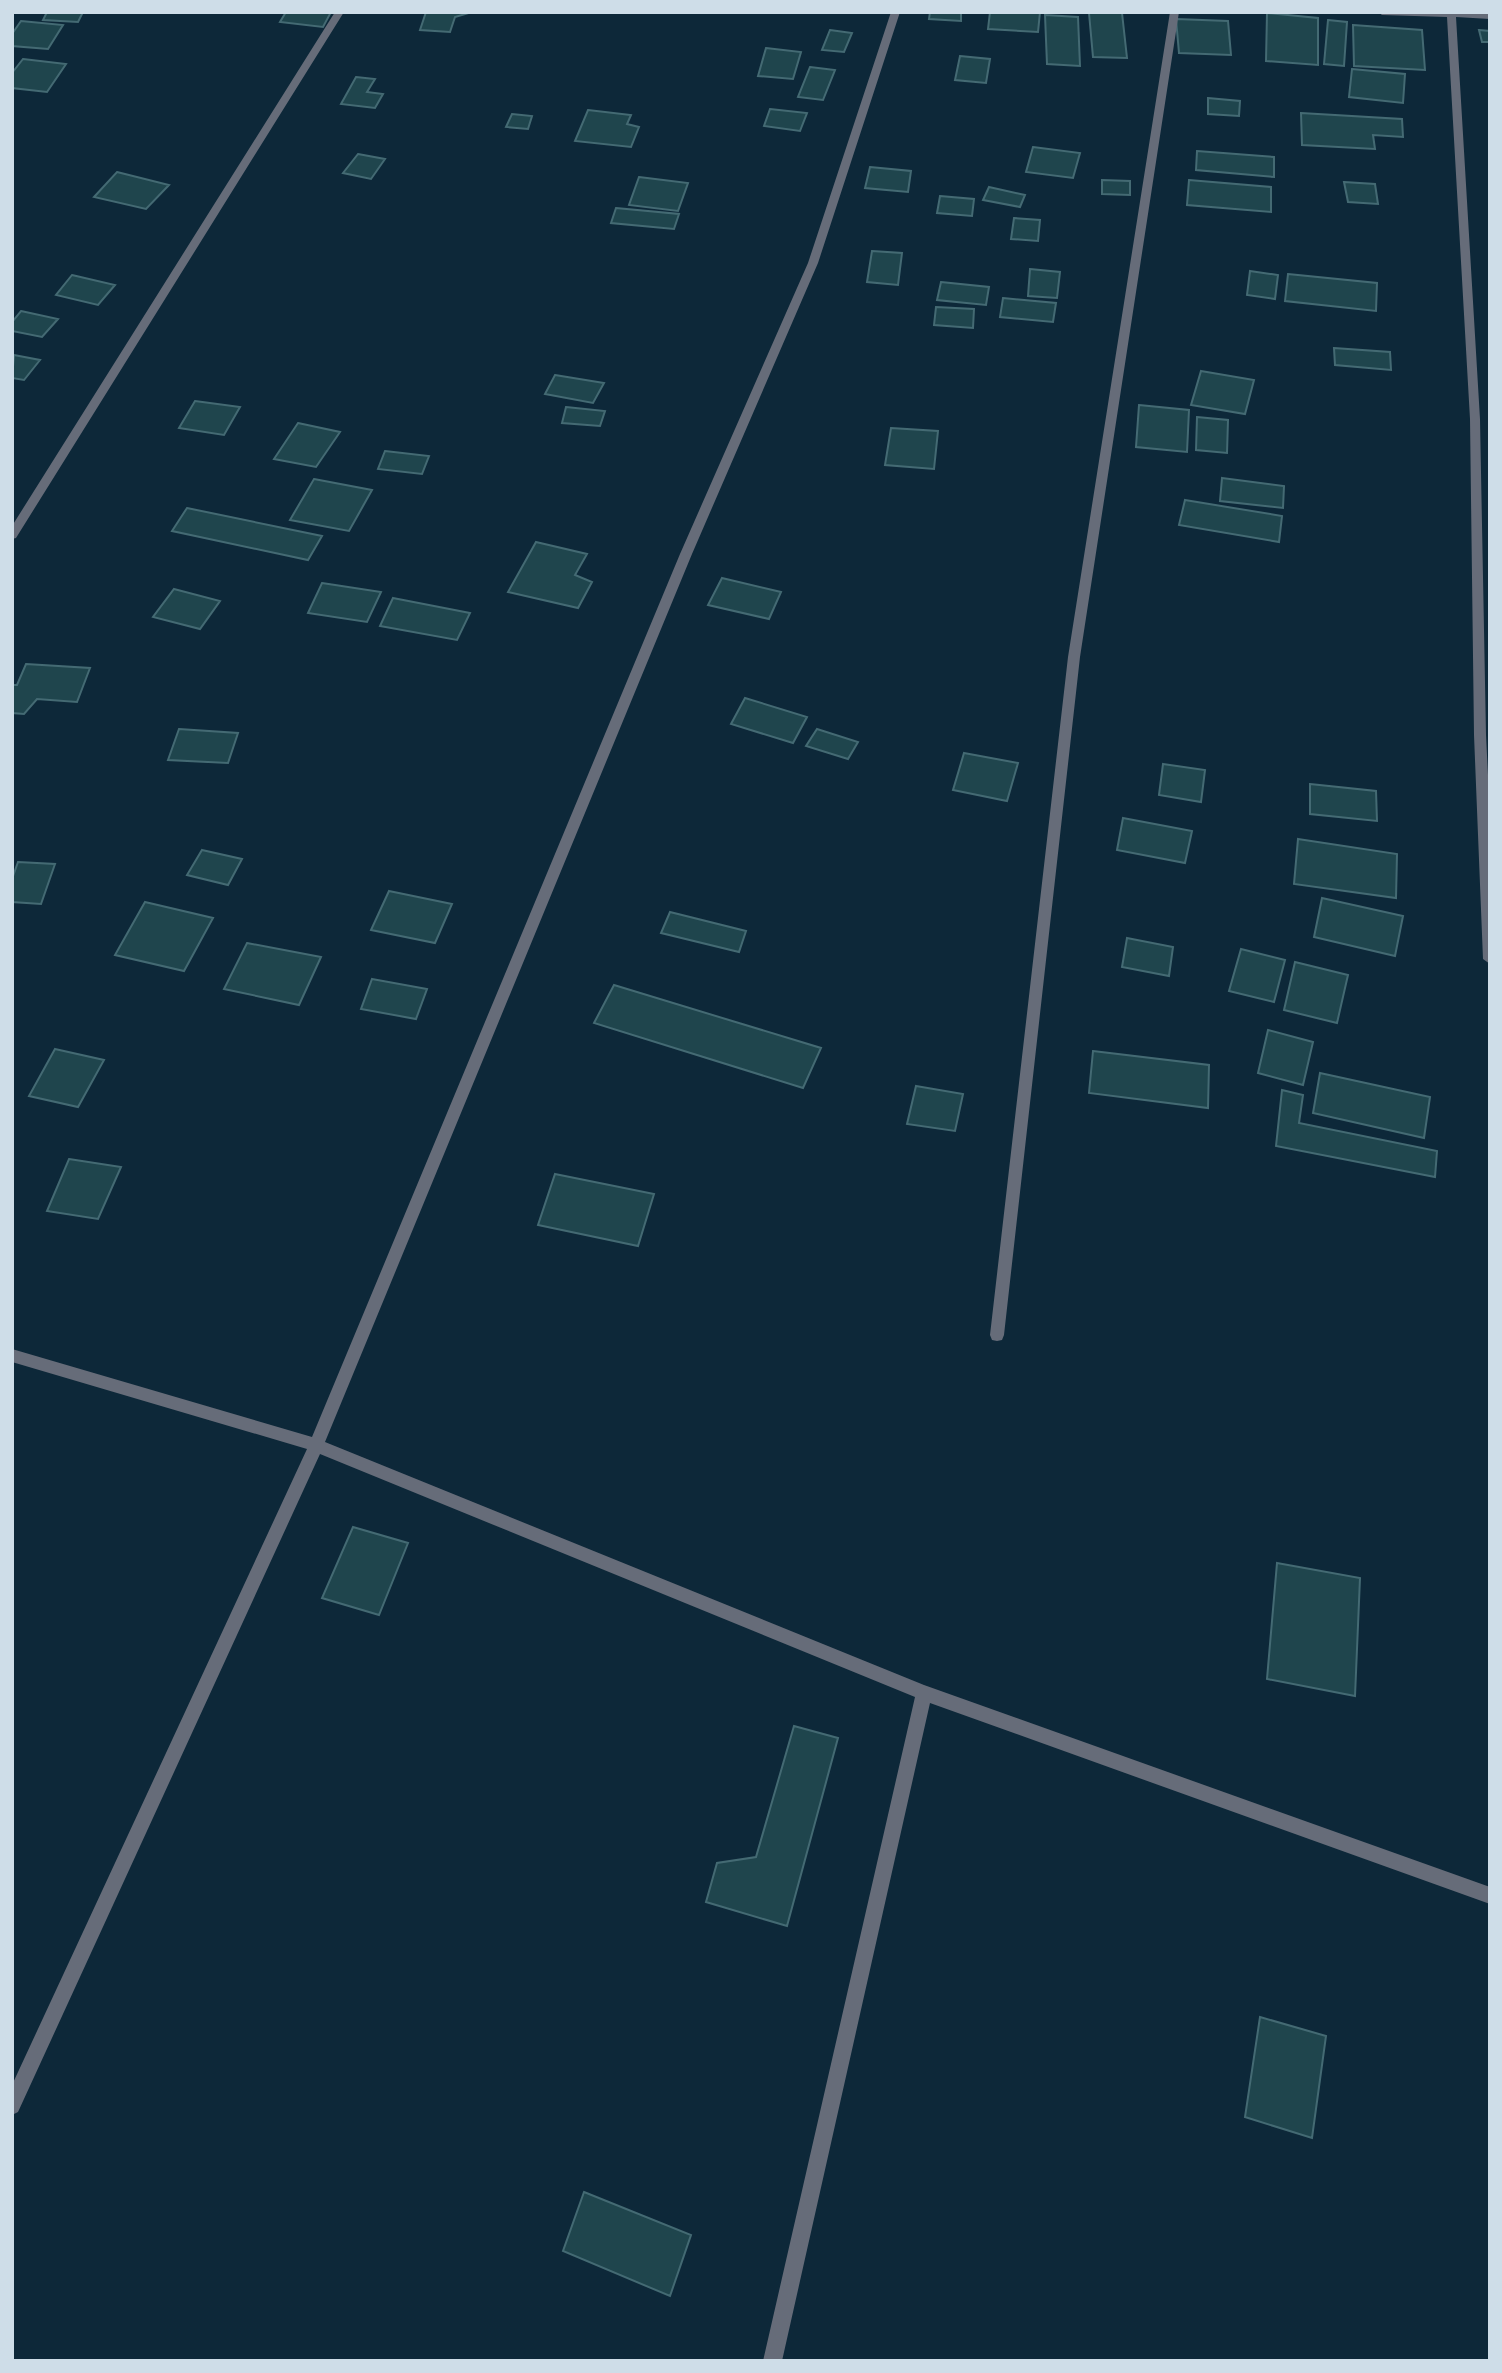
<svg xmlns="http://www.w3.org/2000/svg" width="1502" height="2373" viewBox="0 0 1502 2373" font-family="Overpass,sans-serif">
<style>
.building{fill:#1f454d;stroke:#446a73;stroke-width:2}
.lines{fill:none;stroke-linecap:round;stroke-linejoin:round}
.minor{fill:#666c79;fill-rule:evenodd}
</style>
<rect width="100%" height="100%" fill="#0d2839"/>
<path class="building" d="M47,12H83L78,22L43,20Z
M286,12H331L323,27L280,22Z
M426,12H472L455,17L450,32L420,30Z
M930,12H961V21L929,19Z
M990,12H1040L1038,32L988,29Z
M1089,13H1122L1127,58L1093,57Z
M1267,13L1318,18V65L1266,61Z
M1045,15L1078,17L1080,66L1047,64Z
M1176,19L1228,21L1231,55L1179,53Z
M1328,20L1347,22L1344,66L1324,64Z
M21,21L63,25L48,49L12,46V34Z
M1353,25L1422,30L1425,70L1354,66Z
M830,30L852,33L844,52L822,50Z
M1479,30L1490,31V42H1482Z
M766,48L801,52L793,79L758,76Z
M960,56L990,59L986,83L955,80Z
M23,59L66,64L47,92L12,88V73Z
M810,67L835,70L823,100L798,97Z
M1352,69L1405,74L1403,103L1349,97Z
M356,77L375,79L367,92L383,94L375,108L341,104Z
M1208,98L1240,101L1239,116L1208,114Z
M770,109L807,113L800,131L764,126Z
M588,110L631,115L627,124L639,127L631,147L575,141Z
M1301,113L1402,119L1403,137L1373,135L1375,149L1302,145Z
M512,114L532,116L528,129L506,127Z
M1033,147L1080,153L1073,178L1026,172Z
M1197,151L1274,157V177L1196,170Z
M358,154L385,159L371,179L343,173Z
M870,167L911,171L908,192L865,188Z
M117,172L169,185L146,209L94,197Z
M639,177L688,183L678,211L629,205Z
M1102,180L1130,181V195L1102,194Z
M1189,180L1271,187V212L1187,205Z
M1344,182L1375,184L1378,204L1348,202Z
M989,187L1025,195L1020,207L983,200Z
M940,196L974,199L972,216L937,213Z
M616,208L679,214L674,229L611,223Z
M1014,218L1040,220L1038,241L1011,239Z
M872,251L902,253L898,285L867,282Z
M1030,269L1060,272L1057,298L1028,296Z
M1250,271L1278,275L1275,299L1247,295Z
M1288,274L1377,283L1376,311L1285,301Z
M72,275L115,285L98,305L56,295Z
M941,282L989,287L986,305L937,300Z
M1003,298L1056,303L1053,322L1000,317Z
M936,307L974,309L973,328L934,325Z
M21,311L58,319L42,337L12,331V322Z
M1334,348L1390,352L1391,370L1335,365Z
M14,355L40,360L24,380L12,378Z
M1201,371L1254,380L1245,414L1191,405Z
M555,375L604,383L593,403L545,394Z
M195,401L240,407L224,435L179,428Z
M1139,405L1189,410L1187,452L1136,447Z
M566,407L605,411L600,426L562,423Z
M1197,417L1228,420L1227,453L1196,450Z
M298,423L340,432L316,467L274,459Z
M891,428L938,431L934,469L885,465Z
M385,451L429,456L422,474L378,469Z
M1222,478L1284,486L1283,508L1220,501Z
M314,479L372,490L349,531L290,520Z
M1185,500L1282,516L1279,542L1179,525Z
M187,508L322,536L308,560L172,531Z
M536,542L587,554L575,575L592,582L578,608L508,592Z
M722,578L781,592L769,619L708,605Z
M322,583L381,592L367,622L308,613Z
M174,589L220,601L200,629L153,617Z
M393,598L470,613L457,640L380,626Z
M26,664L90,668L77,702L37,699L24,714L12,713V685H17Z
M745,698L807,717L793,743L731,724Z
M179,729L238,733L228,763L168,760Z
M817,729L858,742L848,759L806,746Z
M964,753L1018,763L1007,801L953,790Z
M1163,764L1205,770L1201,802L1159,795Z
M1310,784L1376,791L1377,821L1310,814Z
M1123,818L1192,831L1185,863L1117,850Z
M1298,839L1397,854L1396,898L1294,884Z
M202,850L242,859L228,885L187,875Z
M18,862L55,864L41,904L12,902V879Z
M389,891L452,904L435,943L371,930Z
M1322,898L1403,916L1395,956L1314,937Z
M145,902L213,918L184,971L115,955Z
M670,912L746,931L739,952L661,933Z
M1127,938L1173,947L1169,976L1122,967Z
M247,943L321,957L299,1005L224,989Z
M1241,949L1285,960L1274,1002L1229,991Z
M1295,962L1348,975L1337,1023L1284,1010Z
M372,979L427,989L416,1019L361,1009Z
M614,985L821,1048L803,1088L594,1023Z
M1268,1030L1313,1042L1303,1085L1258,1073Z
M55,1049L104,1060L78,1107L29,1096Z
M1093,1051L1209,1065L1208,1108L1089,1093Z
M1320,1073L1430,1097L1424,1138L1313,1113Z
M916,1086L963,1094L955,1131L907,1124Z
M1282,1090L1303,1095L1299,1123L1437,1151L1435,1177L1276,1146Z
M69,1159L121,1167L98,1219L47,1211Z
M555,1174L654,1194L638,1246L538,1225Z
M353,1527L408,1543L379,1615L322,1598Z
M1277,1563L1360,1578L1355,1696L1267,1679Z
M794,1726L838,1738L787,1926L706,1902L717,1863L756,1857Z
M1260,2017L1326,2036L1312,2138L1245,2117Z
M584,2192L691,2235L670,2296L563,2251Z"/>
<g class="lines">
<path class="minor" d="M335,12H344L16,538L12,539V526Z
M891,12H900L818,263L692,554L325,1442L924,1685L1490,1887V1904L930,1703L782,2361H763L915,1697L320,1454L18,2112L12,2115V2085L307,1449L12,1362V1349L312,1437L680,554L808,263Z
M1170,12H1179L1080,657L1004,1335L1002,1340L997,1341L992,1340L990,1335L1068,657Z
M1378,12L1490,13V19L1456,17L1480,419L1486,735L1490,815V964L1483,959L1474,735L1470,419L1447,17L1382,15Z"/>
</g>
<rect width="1502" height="2373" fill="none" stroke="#cedde8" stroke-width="28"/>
</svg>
